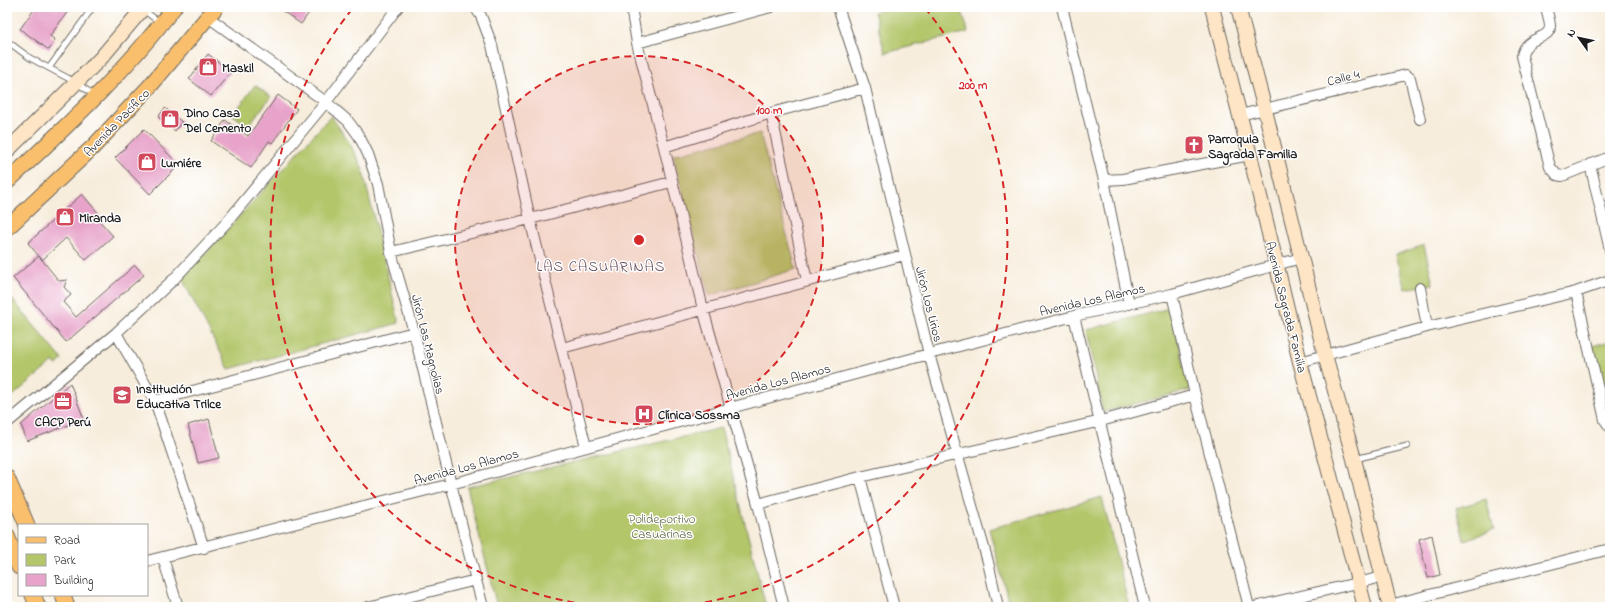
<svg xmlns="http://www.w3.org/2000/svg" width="1617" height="614" viewBox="0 0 1617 614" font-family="'Indie Flower',sans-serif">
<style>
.green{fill:#b3c66a;stroke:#687143}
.building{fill:#e7a3c9}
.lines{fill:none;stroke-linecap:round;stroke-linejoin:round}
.lane-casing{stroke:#69655f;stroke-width:7}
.street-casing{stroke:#69655f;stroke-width:12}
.secondary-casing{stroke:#69655f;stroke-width:16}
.primary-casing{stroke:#69655f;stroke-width:17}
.lane{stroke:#fff;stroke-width:5}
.street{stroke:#fff;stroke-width:10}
.secondary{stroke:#fde5c5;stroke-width:14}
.primary{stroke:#f9bf6d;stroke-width:15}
.ring{fill:none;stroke:#d62828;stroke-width:2;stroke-dasharray:7 5}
.labels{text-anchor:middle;stroke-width:3;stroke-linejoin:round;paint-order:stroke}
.poi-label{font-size:13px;font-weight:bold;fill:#1c1c1c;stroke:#fff;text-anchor:start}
.street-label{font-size:13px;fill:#1c1c1c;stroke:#fff}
.park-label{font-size:13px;fill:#58603b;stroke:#fff}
.quarter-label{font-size:15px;letter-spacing:1px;fill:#634b59;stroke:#fff}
.centre{fill:#d62828;stroke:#fff;stroke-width:2}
.ring-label{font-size:12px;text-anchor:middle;font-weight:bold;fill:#d62828;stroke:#fff;stroke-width:3;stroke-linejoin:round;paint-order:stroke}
</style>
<rect width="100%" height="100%" fill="#fff"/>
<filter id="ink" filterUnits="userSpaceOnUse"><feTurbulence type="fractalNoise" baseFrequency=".025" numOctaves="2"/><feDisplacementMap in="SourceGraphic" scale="8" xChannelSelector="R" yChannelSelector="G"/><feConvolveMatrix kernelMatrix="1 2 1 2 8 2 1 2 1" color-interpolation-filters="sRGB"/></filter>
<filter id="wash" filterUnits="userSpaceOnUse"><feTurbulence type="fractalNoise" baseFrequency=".012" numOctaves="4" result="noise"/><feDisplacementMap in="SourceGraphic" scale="16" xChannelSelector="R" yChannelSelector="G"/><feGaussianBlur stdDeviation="0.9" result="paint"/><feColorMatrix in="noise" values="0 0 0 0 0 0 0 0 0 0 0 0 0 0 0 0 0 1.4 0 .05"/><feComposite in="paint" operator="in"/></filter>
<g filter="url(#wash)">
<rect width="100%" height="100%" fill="#f7eddc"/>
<path class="green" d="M893,7H961L968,32L885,53L874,12Z
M255,85L271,97L248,126L233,115Z
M331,116L349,142L362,167L399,323L229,369L182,279Z
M760,133L796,269L709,296L673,155Z
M1424,245L1433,284L1405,289L1395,255Z
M7,293L62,359L57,365L53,362L9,399L12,403L7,407Z
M1170,308L1190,390L1103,412L1086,330Z
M1610,341V406L1592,346Z
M721,428L766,607H497L467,487Z
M1102,497L1129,607H1010L989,529Z
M1486,499L1494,530L1464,540L1456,508Z"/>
<g id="blocks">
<path class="building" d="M36,7H71L50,36L55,40L49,50L20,29Z
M277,7H313L301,24Z
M208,54L231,72L211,96L189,79Z
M278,95L297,109L272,143L269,141L251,168L211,141L225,120L248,136Z
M165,108L182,122L175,131L158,117Z
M144,129L179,165L150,194L115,158Z
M82,194L99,214L96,217L113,236L86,260L66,238L42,260L28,243Z
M39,256L59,281L67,280L64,287L71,295L63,302L76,317L135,265L144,275L66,342L13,278Z
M70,383L84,419L27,441L21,425Z
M209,419L219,458L198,463L188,425Z
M1432,535L1440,575L1428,578L1419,539Z"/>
</g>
</g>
<g filter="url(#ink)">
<use href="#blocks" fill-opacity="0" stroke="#69655f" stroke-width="1"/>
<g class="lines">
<g class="lane-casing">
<path id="lane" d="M143,10L161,23
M7,41L30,58L77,83L94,95
M49,68L93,7
M1355,459L1407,446"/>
</g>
<g class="street-casing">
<path id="street" d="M475,7L481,16L492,45L530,219L586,447
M631,7L637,43L664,147L703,309L758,504L784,607
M838,7L865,88L929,354L988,562L998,607
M1062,7L1104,180L1123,179L1250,155
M1546,7C1547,13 1550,20 1550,26C1550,41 1526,34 1522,56L1550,167L1557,175L1562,176L1610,157
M208,17L326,102L348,121L359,136L368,154L378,184L391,252L414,332L451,484L483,607
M637,43L771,7
M771,113L807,281
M1240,115L1406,75L1410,78L1420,119
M664,147L771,113L865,88
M1590,164L1610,250
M1104,180L1129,304
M391,252L530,219L671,182
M1420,288L1427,327
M1576,292L1605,420L1610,427
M1172,294L1195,395L1249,607
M1074,316L1145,607
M116,333L155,401L204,548
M562,348L904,255
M1300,362L1427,327L1576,292L1610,280
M155,401L414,332
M7,423L116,333L174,279L227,222L326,102L398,7
M860,477L894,607
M758,504L860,477L1101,421L1195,395
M163,558L178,607
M147,561L451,484L929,354L1074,316L1172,294L1301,258
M1390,605L1610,549
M368,607L476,580
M1254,607L1383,577"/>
</g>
<g class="secondary-casing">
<path id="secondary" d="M1212,7L1250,155L1300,362L1365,607
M1238,7L1265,110L1325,355L1354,459L1390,607
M7,151L101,58L144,7"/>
</g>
<g class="primary-casing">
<path id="primary" d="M7,182C66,127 125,72 174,7
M7,228L93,147L150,86L216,7
M7,478L27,525
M7,536L19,567
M33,595L38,607
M63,595L67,607"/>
</g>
<use href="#lane" class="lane"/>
<use href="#street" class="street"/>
<use href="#secondary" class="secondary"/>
<use href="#primary" class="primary"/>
</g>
</g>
<circle cx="639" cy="240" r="184" fill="#d62828" fill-opacity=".12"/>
<g class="ring">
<circle cx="639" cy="240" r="184"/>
<path d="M610 607A368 368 0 0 1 353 8M925 8A368 368 0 0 1 668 607"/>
</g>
<defs>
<g id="shop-square" transform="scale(1)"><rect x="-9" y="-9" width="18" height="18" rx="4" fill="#d1495b" stroke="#fff"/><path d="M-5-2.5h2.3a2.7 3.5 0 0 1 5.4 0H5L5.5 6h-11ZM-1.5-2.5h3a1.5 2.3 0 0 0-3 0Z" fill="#fff"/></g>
<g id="church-square" transform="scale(1)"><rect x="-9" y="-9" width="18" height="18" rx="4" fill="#d1495b" stroke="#fff"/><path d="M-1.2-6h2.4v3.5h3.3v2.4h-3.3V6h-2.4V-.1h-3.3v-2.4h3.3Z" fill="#fff"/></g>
<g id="school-square" transform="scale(1)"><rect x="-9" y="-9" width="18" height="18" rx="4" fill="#d1495b" stroke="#fff"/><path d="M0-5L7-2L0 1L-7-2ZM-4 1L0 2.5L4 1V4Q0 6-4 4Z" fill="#fff"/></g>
<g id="office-square" transform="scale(1)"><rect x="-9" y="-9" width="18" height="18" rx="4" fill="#d1495b" stroke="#fff"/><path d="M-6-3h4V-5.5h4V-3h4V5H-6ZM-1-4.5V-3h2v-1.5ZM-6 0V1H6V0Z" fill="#fff"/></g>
<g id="hospital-square" transform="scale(1)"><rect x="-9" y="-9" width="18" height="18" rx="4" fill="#d1495b" stroke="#fff"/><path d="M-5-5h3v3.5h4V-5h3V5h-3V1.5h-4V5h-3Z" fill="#fff"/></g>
</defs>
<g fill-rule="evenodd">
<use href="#shop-square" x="208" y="67"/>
<use href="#shop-square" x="170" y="119"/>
<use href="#church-square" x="1194" y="145"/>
<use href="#shop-square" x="147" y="162"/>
<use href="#shop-square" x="65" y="217"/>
<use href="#school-square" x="122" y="395"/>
<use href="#office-square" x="63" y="401"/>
<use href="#hospital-square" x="644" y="414"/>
</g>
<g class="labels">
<g class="poi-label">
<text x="222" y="72">Maskil</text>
<text x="184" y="117">Dino Casa<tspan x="184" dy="15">Del Cemento</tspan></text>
<text x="1208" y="143">Parroquia<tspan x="1208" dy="15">Sagrada Familia</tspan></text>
<text x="161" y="167">Lumiére</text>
<text x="79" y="222">Miranda</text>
<text x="136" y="393">Institución<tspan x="136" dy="15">Educativa Trilce</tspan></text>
<text x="658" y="419">Clínica Sossma</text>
<text x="63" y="426" text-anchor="middle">CACP Perú</text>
</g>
<g class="street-label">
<text transform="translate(1343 77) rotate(-14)" y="5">Calle 4</text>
<text transform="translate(116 122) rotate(-46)" y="5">Avenida Pacífico</text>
<text transform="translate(1092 299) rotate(-13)" y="5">Avenida Los Alamos</text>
<text transform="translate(930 304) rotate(76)" y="5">Jirón Los Lirios</text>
<text transform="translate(1287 307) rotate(76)" y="5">Avenida Sagrada Familia</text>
<text transform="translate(429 344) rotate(76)" y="5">Jirón Las Magnolias</text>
<text transform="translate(778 381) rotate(-15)" y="5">Avenida Los Alamos</text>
<text transform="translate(466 466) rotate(-15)" y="5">Avenida Los Alamos</text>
</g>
<g class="park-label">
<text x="662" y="523">Polideportivo<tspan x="662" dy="15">Casuarinas</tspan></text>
</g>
<g class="quarter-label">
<text x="601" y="271">LAS CASUARINAS</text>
</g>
</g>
<circle cx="639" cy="240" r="6" class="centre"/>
<g class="ring-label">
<text x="973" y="89">200 m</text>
<text x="769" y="114">100 m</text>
</g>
<rect width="1617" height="614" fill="none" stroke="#fff" stroke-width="24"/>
<rect x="18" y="524" width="130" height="72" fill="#ffffff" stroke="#a4a4a4"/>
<rect x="26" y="537" width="20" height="6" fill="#f9bf6d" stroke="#a4a4a4"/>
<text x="54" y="544" font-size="12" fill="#1c1c1c">Road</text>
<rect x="26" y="554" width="20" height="12" fill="#b3c66a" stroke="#a4a4a4"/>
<text x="54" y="564" font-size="12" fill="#1c1c1c">Park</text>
<rect x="26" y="574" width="20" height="12" fill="#e7a3c9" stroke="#a4a4a4"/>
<text x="54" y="584" font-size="12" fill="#1c1c1c">Building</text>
<g transform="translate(1579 38) rotate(303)" stroke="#ffffff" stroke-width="3" paint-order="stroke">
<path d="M0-3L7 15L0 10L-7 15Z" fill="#1c1c1c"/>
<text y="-6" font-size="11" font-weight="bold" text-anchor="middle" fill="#1c1c1c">N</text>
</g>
</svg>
